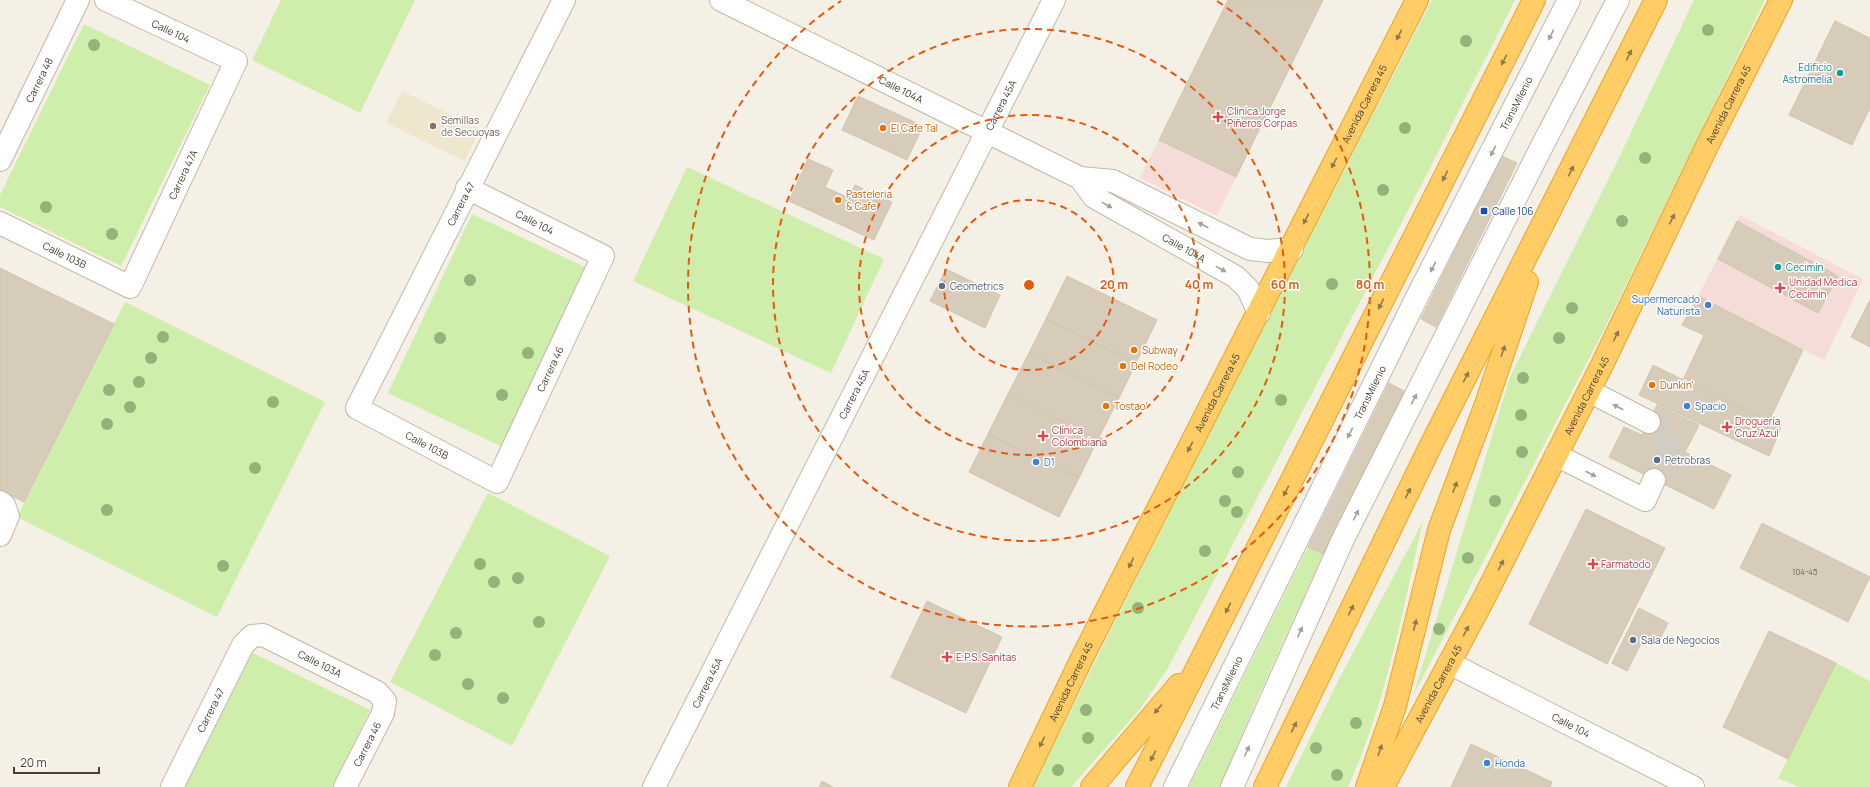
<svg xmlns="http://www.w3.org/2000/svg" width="1870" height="787" viewBox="0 0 1870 787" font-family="Manrope,sans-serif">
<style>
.education{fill:#efe6ce}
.medical{fill:#f6dcd8}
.green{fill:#cfedab}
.building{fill:#d7ccba;stroke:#d3c4ad}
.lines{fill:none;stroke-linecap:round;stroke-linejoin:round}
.minor-tunnel{stroke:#d2cdc2;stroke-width:22;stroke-dasharray:22 11;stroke-linecap:butt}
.minor-casing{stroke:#c1b8a7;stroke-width:24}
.highway-casing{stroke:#eda428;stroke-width:24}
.minor{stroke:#fff;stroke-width:22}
.highway{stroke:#fc6;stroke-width:22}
.tree{fill:#94b27a}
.oneway{fill:#917848}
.oneway2{fill:#a4a09a}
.ring{fill:none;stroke:#e8590c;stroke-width:2;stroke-dasharray:7 5}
.culture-dot{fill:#0f9aa8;stroke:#fff;stroke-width:1.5}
.health-dot{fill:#e0444e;stroke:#fff;stroke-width:1.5}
.education-dot{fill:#8d6e63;stroke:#fff;stroke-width:1.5}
.food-dot{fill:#e8710a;stroke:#fff;stroke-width:1.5}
.transit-dot{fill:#1a4fb4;stroke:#fff;stroke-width:1.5}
.service-dot{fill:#5c6f8a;stroke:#fff;stroke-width:1.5}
.shop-dot{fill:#3f7fe0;stroke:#fff;stroke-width:1.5}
.labels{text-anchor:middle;stroke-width:3;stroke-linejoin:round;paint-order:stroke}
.number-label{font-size:8px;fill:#6c6356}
.street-label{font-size:10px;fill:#484034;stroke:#fff}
.culture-label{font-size:10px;fill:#0d838f;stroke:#fff;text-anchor:end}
.health-label{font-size:10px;fill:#be3a42;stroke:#fff;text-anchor:start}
.education-label{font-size:10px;fill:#785e54;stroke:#fff;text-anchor:start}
.food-label{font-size:10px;fill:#c56008;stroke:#fff;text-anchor:start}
.transit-label{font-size:10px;fill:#164399;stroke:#fff;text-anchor:start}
.service-label{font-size:10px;fill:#4e5e75;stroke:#fff;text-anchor:start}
.shop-label{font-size:10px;fill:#366cbe;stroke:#fff;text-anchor:start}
.centre{fill:#e8590c;stroke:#fff;stroke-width:2}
.ring-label{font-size:12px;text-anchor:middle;font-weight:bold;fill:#e8590c;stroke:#fff;stroke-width:3;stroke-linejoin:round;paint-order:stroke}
</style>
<rect width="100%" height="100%" fill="#f5f0e6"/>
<path class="education" d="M402,91L480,129L465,161L386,123Z"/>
<path class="medical" d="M1228,0H1323L1217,216L1140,178Z
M1740,215L1863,279L1824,360L1698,296Z"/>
<path class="green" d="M281,0H415L360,113L252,60Z
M1432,0H1515L1426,176L1168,668L1140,709L1071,787H1033C1163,523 1297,261 1432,0Z
M1694,0H1765L1606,326L1413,696L1510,377L1616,164Z
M84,24L210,85L121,266L0,207V195Z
M687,167L884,259L831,373L633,281Z
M472,214L591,270L507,449L388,393Z
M125,302L325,402L217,617L17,517Z
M488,493L610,556L512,746L390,682Z
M1423,521C1403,610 1386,703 1348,787H1286L1338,681Z
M1308,547L1323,554L1255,704L1220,787H1189Z
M249,651L370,710L332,787H182Z
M1836,663L1870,681V787H1799L1778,778Z"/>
<path class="building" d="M1228,0H1323L1236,177L1159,140Z
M1835,21L1870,38V108L1852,145L1789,115Z
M858,96L923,126L907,160L842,130Z
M1502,156L1517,163L1436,327L1421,319Z
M808,159L833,170L825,187L849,198L855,185L892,202L874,240L789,201Z
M1737,221L1838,276L1818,313L1718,259Z
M0,268L114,324L24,502L0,490Z
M946,269L1000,295L985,328L930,301Z
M1067,276L1157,320L1136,363L1046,319Z
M1698,296L1803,350L1769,421L1683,380L1704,335L1682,325Z
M1870,300V347L1851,337Z
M1046,319L1136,363L1119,398L1029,353Z
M1029,353L1119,398L1098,439L1008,394Z
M1653,365L1781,428L1769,456L1639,395Z
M1389,383L1404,391L1323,554L1308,547Z
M1008,394L1098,439L1079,478L988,434Z
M1657,405L1699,425L1685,452L1731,475L1714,509L1609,457L1624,427L1642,435Z
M988,434L1079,478L1059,517L969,472Z
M1586,509L1665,548L1607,664L1529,624Z
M1762,523L1870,577L1848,622L1740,568Z
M927,601L1002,637L966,713L891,677Z
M1639,608L1668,623L1658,643L1645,636L1627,671L1612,663Z
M1769,631L1836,663L1788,759L1723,727Z
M1471,744L1552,782L1550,787H1451Z
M822,781L833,787H819Z"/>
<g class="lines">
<path class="minor-tunnel" d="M1649,422L1675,435L1654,480"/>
<g class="minor-casing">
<g id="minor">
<path id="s1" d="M721,0L1080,178L1113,181L1250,249L1268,251L1292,249"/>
<path id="s2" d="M0,160L78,0"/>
<path id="s3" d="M1080,178L1094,197L1236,277L1248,289L1259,313"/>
<path id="s4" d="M467,188L603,256L497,482L357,408L564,0"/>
<path id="s5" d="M0,223L130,287L236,61L106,0"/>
<path d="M1589,391L1649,422"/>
<path d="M1556,455L1645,500L1654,480"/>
<path d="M0,502L4,505L8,516L0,535"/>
<path id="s6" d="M1449,663L1693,787"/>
<path id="s7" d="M172,787L243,645L252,636L263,635L377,692L385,701L383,713L345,787"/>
<path id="s8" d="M654,787L1054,0"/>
<path id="s9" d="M1175,787L1417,297L1569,0"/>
<path d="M1232,787L1344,537L1542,146L1618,0"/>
</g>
</g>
<g class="highway-casing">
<g id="highway">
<path id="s10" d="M1020,787L1083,656L1417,0"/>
<path d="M1092,787L1179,685"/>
<path d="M1137,787L1534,0"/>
<path d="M1265,787L1429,449L1656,0"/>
<path d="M1367,787L1395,706L1439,530L1486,404L1527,282"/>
<path id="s11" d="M1383,787L1483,600L1602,365L1708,144L1781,0"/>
</g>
</g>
<use href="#minor" class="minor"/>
<use href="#highway" class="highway"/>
</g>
<g class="tree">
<circle cx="1708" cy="30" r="6"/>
<circle cx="1466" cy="41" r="6"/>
<circle cx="94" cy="45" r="6"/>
<circle cx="1405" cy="128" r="6"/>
<circle cx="1645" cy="158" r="6"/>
<circle cx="1383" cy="190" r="6"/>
<circle cx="46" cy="207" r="6"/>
<circle cx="1622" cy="221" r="6"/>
<circle cx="112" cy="234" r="6"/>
<circle cx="470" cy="280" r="6"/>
<circle cx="1332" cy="284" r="6"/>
<circle cx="1572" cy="308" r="6"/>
<circle cx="163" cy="337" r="6"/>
<circle cx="440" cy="338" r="6"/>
<circle cx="1559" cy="338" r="6"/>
<circle cx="528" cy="353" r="6"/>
<circle cx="151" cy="358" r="6"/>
<circle cx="1523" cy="378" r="6"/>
<circle cx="139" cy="382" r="6"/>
<circle cx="109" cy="390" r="6"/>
<circle cx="502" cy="395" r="6"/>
<circle cx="1281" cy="400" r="6"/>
<circle cx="273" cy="402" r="6"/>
<circle cx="130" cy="407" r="6"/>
<circle cx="1521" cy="415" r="6"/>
<circle cx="107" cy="424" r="6"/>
<circle cx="1522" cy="452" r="6"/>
<circle cx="255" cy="468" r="6"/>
<circle cx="1238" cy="472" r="6"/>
<circle cx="1225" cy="501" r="6"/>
<circle cx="1495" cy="501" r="6"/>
<circle cx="107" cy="510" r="6"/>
<circle cx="1237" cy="512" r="6"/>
<circle cx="1205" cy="551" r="6"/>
<circle cx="1468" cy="558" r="6"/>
<circle cx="480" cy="564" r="6"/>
<circle cx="223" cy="566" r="6"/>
<circle cx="518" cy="578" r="6"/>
<circle cx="494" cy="582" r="6"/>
<circle cx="1138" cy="608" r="6"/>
<circle cx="539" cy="622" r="6"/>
<circle cx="1439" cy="629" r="6"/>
<circle cx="456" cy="633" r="6"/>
<circle cx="435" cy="655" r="6"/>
<circle cx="468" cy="684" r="6"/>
<circle cx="503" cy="698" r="6"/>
<circle cx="1086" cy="710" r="6"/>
<circle cx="1356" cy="723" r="6"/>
<circle cx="1088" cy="738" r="6"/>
<circle cx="1316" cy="748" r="6"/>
<circle cx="1058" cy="770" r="6"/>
<circle cx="1337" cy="775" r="6"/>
</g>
<defs><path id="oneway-solid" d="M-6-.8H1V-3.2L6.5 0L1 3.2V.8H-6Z"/></defs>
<g class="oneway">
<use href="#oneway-solid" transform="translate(1399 35) rotate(117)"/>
<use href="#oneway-solid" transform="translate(1629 55) rotate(-64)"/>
<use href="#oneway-solid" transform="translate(1504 60) rotate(117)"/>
<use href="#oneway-solid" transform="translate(1334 163) rotate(117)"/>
<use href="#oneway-solid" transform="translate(1571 171) rotate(-64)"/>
<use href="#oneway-solid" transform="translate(1445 176) rotate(117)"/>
<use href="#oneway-solid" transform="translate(1306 219) rotate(117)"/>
<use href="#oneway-solid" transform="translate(1672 219) rotate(-64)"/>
<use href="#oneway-solid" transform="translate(1381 304) rotate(117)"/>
<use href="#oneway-solid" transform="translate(1616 336) rotate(-64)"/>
<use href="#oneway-solid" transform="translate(1503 351) rotate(-71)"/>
<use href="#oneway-solid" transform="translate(1466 377) rotate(-63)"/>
<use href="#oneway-solid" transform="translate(1190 447) rotate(117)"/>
<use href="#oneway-solid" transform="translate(1455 487) rotate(-70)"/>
<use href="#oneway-solid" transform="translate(1286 491) rotate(117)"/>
<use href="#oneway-solid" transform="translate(1408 493) rotate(-64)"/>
<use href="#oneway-solid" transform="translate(1131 563) rotate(117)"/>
<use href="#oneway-solid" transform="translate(1501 565) rotate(-63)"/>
<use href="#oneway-solid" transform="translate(1228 608) rotate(117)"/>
<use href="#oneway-solid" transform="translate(1351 610) rotate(-64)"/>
<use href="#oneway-solid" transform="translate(1415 625) rotate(-76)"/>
<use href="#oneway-solid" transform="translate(1466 631) rotate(-62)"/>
<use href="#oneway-solid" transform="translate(1158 709) rotate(131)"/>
<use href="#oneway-solid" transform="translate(1294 727) rotate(-64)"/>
<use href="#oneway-solid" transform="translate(1042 742) rotate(116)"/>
<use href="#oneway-solid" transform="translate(1380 750) rotate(-71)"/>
<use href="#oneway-solid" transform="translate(1153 756) rotate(117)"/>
</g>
<g class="oneway2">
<use href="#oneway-solid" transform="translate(1551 35) rotate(117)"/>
<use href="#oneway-solid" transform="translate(1493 151) rotate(117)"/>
<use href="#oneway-solid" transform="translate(1107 205) rotate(29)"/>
<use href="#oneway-solid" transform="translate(1203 225) rotate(-153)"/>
<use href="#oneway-solid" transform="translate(1433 267) rotate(117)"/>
<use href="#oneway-solid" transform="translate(1221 269) rotate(29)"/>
<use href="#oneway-solid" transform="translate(1414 399) rotate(-63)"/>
<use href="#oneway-solid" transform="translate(1618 407) rotate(-152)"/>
<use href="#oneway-solid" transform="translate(1350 433) rotate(117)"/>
<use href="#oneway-solid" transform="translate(1591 474) rotate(28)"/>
<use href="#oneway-solid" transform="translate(1356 515) rotate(-63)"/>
<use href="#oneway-solid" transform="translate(1300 632) rotate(-66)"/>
<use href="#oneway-solid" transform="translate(1247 751) rotate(-66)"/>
</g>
<g class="ring">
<circle cx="1029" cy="285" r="85"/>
<circle cx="1029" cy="285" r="170"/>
<circle cx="1029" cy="285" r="256"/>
<path d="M1217 1A341 341 0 1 1 841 1"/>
</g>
<g class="culture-dot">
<circle cx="1840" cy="73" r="4"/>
<circle cx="1778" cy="267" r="4"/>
</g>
<g class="health-dot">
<path d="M1216 111h4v4h4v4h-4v4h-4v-4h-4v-4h4z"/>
<path d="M1778 282h4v4h4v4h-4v4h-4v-4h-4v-4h4z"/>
<path d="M1725 421h4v4h4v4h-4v4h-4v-4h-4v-4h4z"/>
<path d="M1041 430h4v4h4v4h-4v4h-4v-4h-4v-4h4z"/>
<path d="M1591 558h4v4h4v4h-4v4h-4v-4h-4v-4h4z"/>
<path d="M945 651h4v4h4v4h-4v4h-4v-4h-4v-4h4z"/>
</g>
<circle class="education-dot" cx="433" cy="126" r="4"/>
<g class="food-dot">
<circle cx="883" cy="128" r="4"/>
<circle cx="838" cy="200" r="4"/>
<circle cx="1134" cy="350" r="4"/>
<circle cx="1123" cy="366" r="4"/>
<circle cx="1652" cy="385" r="4"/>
<circle cx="1106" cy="406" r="4"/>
</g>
<rect class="transit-dot" x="1480" y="207" width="8" height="8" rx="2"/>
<g class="service-dot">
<circle cx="942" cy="286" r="4"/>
<circle cx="1657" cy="460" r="4"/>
<circle cx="1633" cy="640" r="4"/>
</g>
<g class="shop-dot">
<circle cx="1708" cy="305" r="4"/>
<circle cx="1687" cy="406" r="4"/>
<circle cx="1036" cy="462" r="4"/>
<circle cx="1487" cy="763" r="4"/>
</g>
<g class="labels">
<g class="number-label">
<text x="1805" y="575">104-45</text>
</g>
<g class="street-label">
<text transform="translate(171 31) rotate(25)" y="4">Calle 104</text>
<text dy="4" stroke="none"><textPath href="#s2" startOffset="89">Carrera 48</textPath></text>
<text dy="4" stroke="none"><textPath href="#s1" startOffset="201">Calle 104A</textPath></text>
<text dy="4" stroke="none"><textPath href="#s10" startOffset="765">Avenida Carrera 45</textPath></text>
<text dy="4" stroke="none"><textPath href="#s9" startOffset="764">TransMilenio</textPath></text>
<text dy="4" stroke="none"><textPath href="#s11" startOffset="765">Avenida Carrera 45</textPath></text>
<text dy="4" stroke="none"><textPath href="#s8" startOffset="765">Carrera 45A</textPath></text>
<text dy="4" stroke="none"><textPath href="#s5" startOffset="269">Carrera 47A</textPath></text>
<text dy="4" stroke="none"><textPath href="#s4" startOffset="789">Carrera 47</textPath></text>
<text dy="4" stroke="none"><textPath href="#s4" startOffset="76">Calle 104</textPath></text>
<text dy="4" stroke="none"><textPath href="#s3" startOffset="127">Calle 104A</textPath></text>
<text dy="4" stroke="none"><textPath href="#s5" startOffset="72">Calle 103B</textPath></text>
<text transform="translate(550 369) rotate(-65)" y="4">Carrera 46</text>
<text dy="4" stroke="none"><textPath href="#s9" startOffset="440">TransMilenio</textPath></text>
<text dy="4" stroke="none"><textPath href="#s8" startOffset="441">Carrera 45A</textPath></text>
<text dy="4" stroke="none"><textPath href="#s10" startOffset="441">Avenida Carrera 45</textPath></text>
<text dy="4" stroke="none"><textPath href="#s11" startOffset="441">Avenida Carrera 45</textPath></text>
<text transform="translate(427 445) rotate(28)" y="4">Calle 103B</text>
<text dy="4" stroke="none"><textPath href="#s7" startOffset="246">Calle 103A</textPath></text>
<text dy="4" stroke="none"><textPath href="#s8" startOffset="117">Carrera 45A</textPath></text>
<text dy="4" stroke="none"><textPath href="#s10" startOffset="117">Avenida Carrera 45</textPath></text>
<text dy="4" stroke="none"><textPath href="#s9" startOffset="116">TransMilenio</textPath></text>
<text dy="4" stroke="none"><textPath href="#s11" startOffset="117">Avenida Carrera 45</textPath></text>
<text dy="4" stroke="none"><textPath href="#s7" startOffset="86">Carrera 47</textPath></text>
<text dy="4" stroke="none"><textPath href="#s6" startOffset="137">Calle 104</textPath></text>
<text transform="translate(367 744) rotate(-63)" y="4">Carrera 46</text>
</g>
<g class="culture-label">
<text x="1832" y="71">Edificio<tspan x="1832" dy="12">Astromelia</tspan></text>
<text x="1786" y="271" text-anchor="start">Cecimin</text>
</g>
<g class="health-label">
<text x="1227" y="115">Clinica Jorge<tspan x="1227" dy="12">Piñeros Corpas</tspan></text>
<text x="1789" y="286">Unidad Medica<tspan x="1789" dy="12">Cecimin</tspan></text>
<text x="1735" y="425">Droguería<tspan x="1735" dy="12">Cruz Azul</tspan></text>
<text x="1052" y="434">Clínica<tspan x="1052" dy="12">Colombiana</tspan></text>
<text x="1601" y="568">Farmatodo</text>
<text x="956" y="661">E.P.S. Sanitas</text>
</g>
<g class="education-label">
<text x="441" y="124">Semillas<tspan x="441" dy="12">de Secuoyas</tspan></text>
</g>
<g class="food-label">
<text x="891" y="132">El Cafe Tal</text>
<text x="846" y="198">Pasteleria<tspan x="846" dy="12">&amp; Cafe</tspan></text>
<text x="1142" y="354">Subway</text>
<text x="1131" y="370">Del Rodeo</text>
<text x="1660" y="389">Dunkin'</text>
<text x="1114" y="410">Tostao’</text>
</g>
<g class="transit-label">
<text x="1492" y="215">Calle 106</text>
</g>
<g class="service-label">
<text x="950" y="290">Geometrics</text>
<text x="1665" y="464">Petrobras</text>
<text x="1641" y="644">Sala de Negocios</text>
</g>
<g class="shop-label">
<text x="1700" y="303" text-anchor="end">Supermercado<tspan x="1700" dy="12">Naturista</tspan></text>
<text x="1695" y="410">Spacio</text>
<text x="1044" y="466">D1</text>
<text x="1495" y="767">Honda</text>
</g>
</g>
<circle cx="1029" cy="285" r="6" class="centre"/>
<g class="ring-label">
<text x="1114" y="289">20 m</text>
<text x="1199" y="289">40 m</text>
<text x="1285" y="289">60 m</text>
<text x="1370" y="289">80 m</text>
</g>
<path d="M14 767v6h85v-6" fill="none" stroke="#484034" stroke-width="2"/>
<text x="20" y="767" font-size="12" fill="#484034" stroke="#ffffff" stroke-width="3" paint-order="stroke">20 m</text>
</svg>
